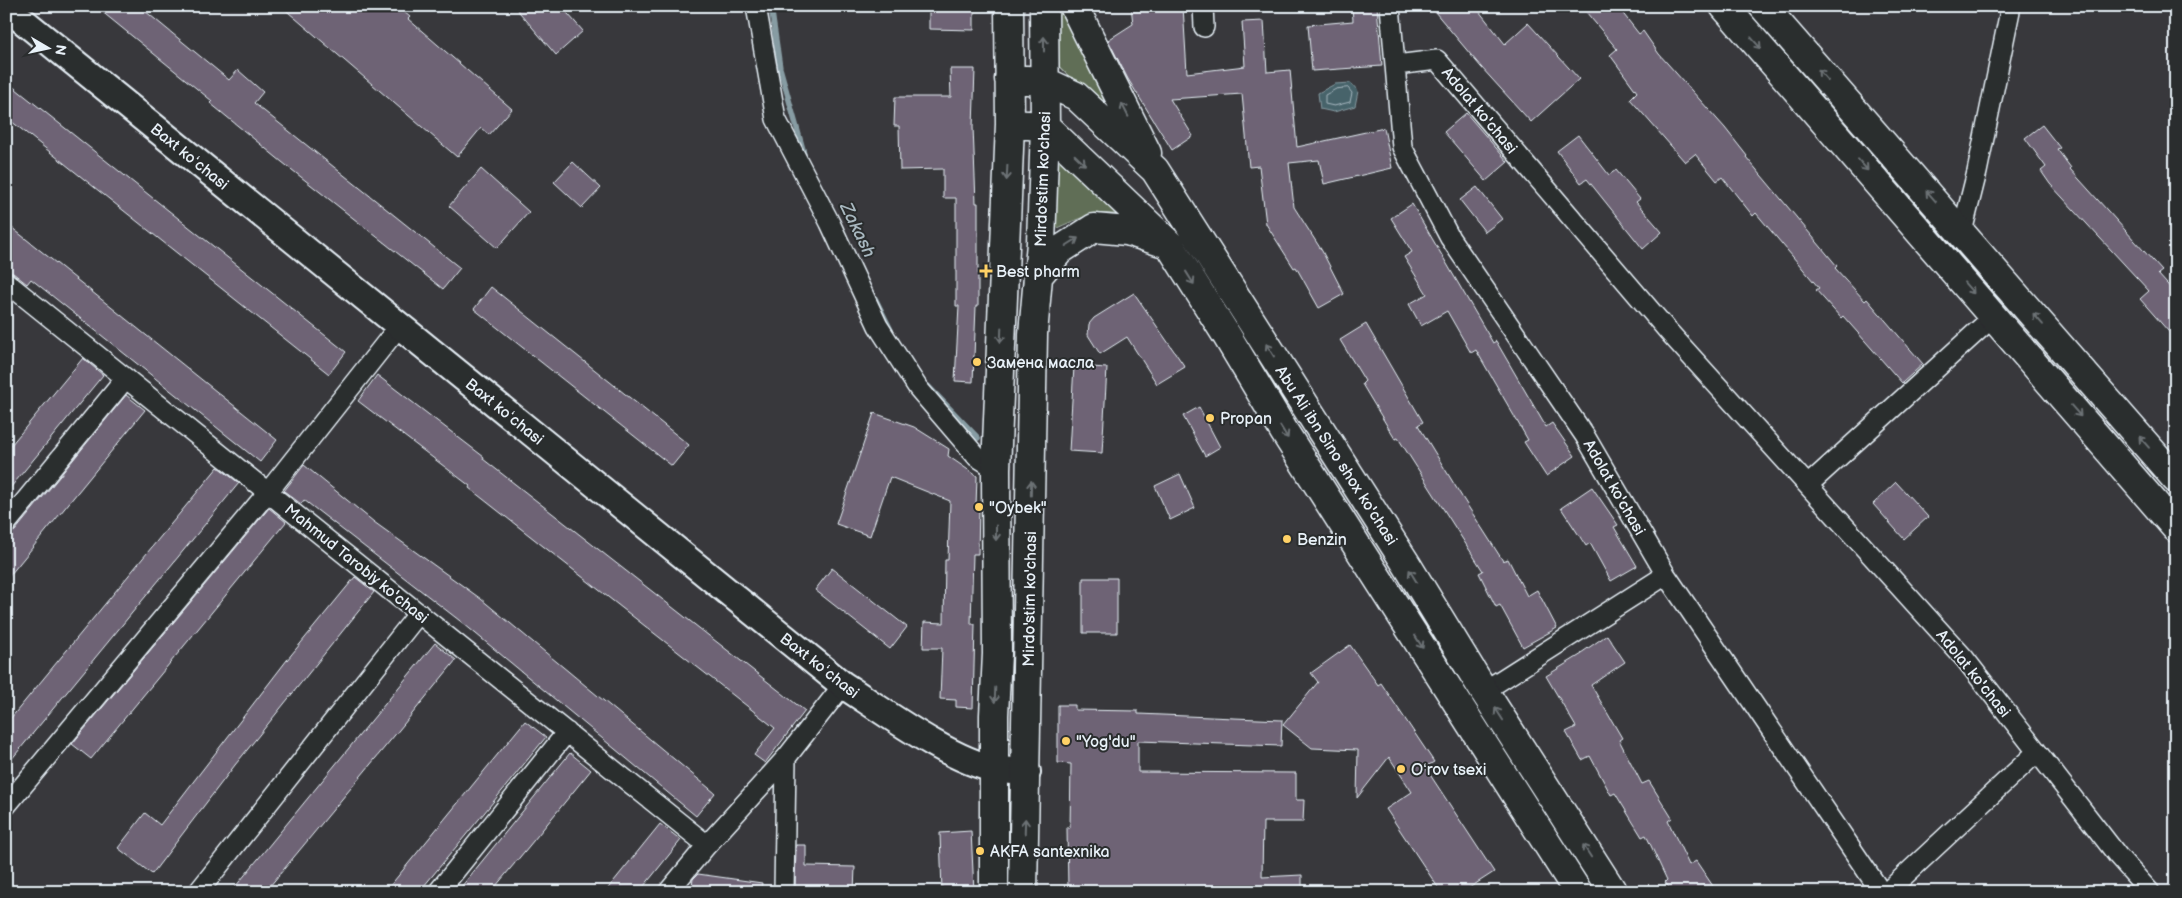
<svg xmlns="http://www.w3.org/2000/svg" width="2182" height="898" viewBox="0 0 2182 898" font-family="'Balsamiq Sans',sans-serif">
<style>
.green{fill:#606e56;stroke:#a4b0a7}
.water{fill:#47636b;stroke:#879ca3}
.lines{fill:none;stroke-linecap:round;stroke-linejoin:round}
.shore{stroke:#a8b8c0;stroke-width:1}
.stream{stroke:#879ca3;stroke-width:5.5}
.building{fill:#6e6474;stroke:#e8f1f8}
.minor-casing{stroke:#e8f1f8;stroke-width:22}
.secondary-casing{stroke:#e8f1f8;stroke-width:30}
.primary-casing{stroke:#e8f1f8;stroke-width:31}
.trunk-casing{stroke:#e8f1f8;stroke-width:31}
.minor{stroke:#2a2d2e;stroke-width:19}
.secondary{stroke:#2a2d2e;stroke-width:26}
.primary{stroke:#2a2d2e;stroke-width:28}
.trunk{stroke:#2a2d2e;stroke-width:28}
.oneway{stroke:#6c7275}
.poi-dot{fill:#ffd166;stroke:#2a2d2e;stroke-width:2}
.labels{text-anchor:middle;stroke-width:4;stroke-linejoin:round;paint-order:stroke}
.street-label{font-size:16px;fill:#e8f1f8;stroke:#2a2d2e}
.poi-label{font-size:16px;fill:#e8f1f8;stroke:#2a2d2e;text-anchor:start}
.water-label{font-size:18px;font-style:italic;fill:#a8b8c0;stroke:#2a2d2e}
</style>
<rect width="100%" height="100%" fill="#38383c"/>
<filter id="ink" filterUnits="userSpaceOnUse"><feTurbulence type="fractalNoise" baseFrequency=".02" numOctaves="2"/><feDisplacementMap in="SourceGraphic" scale="10" xChannelSelector="R" yChannelSelector="G"/><feConvolveMatrix kernelMatrix="1 2 1 2 8 2 1 2 1" color-interpolation-filters="sRGB"/></filter>
<g filter="url(#ink)">
<path class="green" d="M1058,6H1062L1127,135L1055,62Z
M1058,153L1121,215C1092,210 1076,220 1050,231Z"/>
<path class="water" d="M1351,83L1358,91L1355,106L1334,112L1320,109L1318,93L1335,84Z"/>
<g class="lines">
<path class="shore" d="M1348,88L1352,93L1350,102L1334,106L1325,104V95L1336,89Z"/>
<path class="stream" d="M771,6L780,68L804,153
M875,298L891,330
M928,386L978,438"/>
</g>
<path class="building" d="M95,6H139L229,80L238,70L263,92L254,103L460,268L443,289L282,162L210,103L212,101Z
M281,6H397L410,17L408,19L512,109L489,135L481,128L457,157Z
M514,6H561L583,31L556,55Z
M929,6H974V30L929,29Z
M1131,6H1183L1187,73L1245,66L1242,22L1264,21L1267,72L1290,70L1297,147L1384,128L1392,168L1324,184L1319,160L1289,163L1294,207L1322,251L1344,294L1319,308L1296,267L1294,268L1266,224L1259,166L1249,167L1242,94L1170,99L1193,136L1172,150L1128,79L1108,40L1133,24Z
M1352,6H1377L1382,66L1312,71L1308,25L1353,21Z
M1430,6H1475L1505,44L1528,23L1579,79L1531,122L1481,67Z
M1581,6H1617L1639,34L1643,31L1659,54L1725,128L1747,156L1746,157L1837,266L1835,268L1865,301L1867,299L1923,364L1902,383L1843,316L1841,318L1816,290L1819,288L1756,213L1753,216L1722,177L1717,181L1695,154L1685,162L1630,99L1637,92L1610,55L1617,49Z
M950,69H975L973,127L976,203H978V306H976L973,382L955,381L959,306H956V198H943V169L900,170L899,126H894L895,97H951Z
M6,81L346,352L329,374L6,117Z
M1466,113L1508,162L1486,181L1444,132Z
M2042,125L2060,148L2057,149L2071,168L2070,169L2162,271L2158,274L2176,294V340L2140,299L2149,291L2050,184L2041,171L2046,167L2025,138Z
M1578,135L1609,175L1616,170L1640,199L1636,202L1662,232L1643,249L1587,179L1581,183L1557,151Z
M573,162L601,188L582,208L554,182Z
M481,169L529,212L497,248L449,206Z
M1477,187L1502,219L1485,232L1460,200Z
M1412,204L1493,343L1496,341L1546,427L1552,423L1575,456L1546,476L1524,442L1528,440L1476,350L1471,353L1447,311L1421,326L1409,304L1427,294L1404,257L1412,252L1391,218Z
M6,223L277,440L260,462L31,279L27,284L13,273L6,271Z
M491,287L689,445L672,466L474,309Z
M1134,293L1185,367L1157,384L1127,337L1100,354L1088,335L1089,324L1094,318Z
M1366,324L1423,422L1418,425L1462,497L1503,561L1508,559L1527,596L1537,590L1557,628L1523,647L1500,605L1496,607L1479,573L1483,571L1398,438L1395,439L1362,384L1365,381L1340,340Z
M83,358L103,375L6,493V451Z
M1074,366L1107,368L1102,453L1069,451Z
M377,375L484,457L483,459L805,711L765,763L754,755L775,728L469,488L470,486L358,401Z
M126,395L145,410L6,580V535L15,531Z
M1199,407L1220,447L1205,456L1183,416Z
M874,413L914,427L949,449L948,456L977,476L976,506H979L978,554H973L971,624H975L973,708L956,707V700L940,699L942,648H923L924,622L944,623L945,560H948L950,501L890,477L870,536L836,524Z
M304,465L374,522L481,599L715,793L696,816L464,624L304,500L301,504L284,491Z
M218,467L239,483L6,766V724Z
M1180,474L1195,508L1170,520L1155,486Z
M1896,482L1928,517L1904,539L1873,504Z
M1592,487L1618,525L1614,527L1637,566L1611,581L1590,543L1586,546L1561,508Z
M269,508L286,522L91,759L72,744Z
M832,568L907,627L890,649L815,590Z
M355,577L374,592L235,765L152,874L118,848L145,813L160,825L287,660Z
M1083,578H1117V633H1083Z
M1607,635L1625,662L1591,685L1622,738L1619,740L1642,784L1649,781L1672,818L1668,821L1689,865L1696,861L1717,892H1672L1665,882L1667,880L1646,835L1642,837L1615,793L1611,795L1590,756L1582,760L1566,732L1576,727L1546,676L1582,654L1581,653Z
M435,643L456,660L399,730L265,892H231Z
M1350,645L1378,685L1381,683L1434,762L1425,767L1494,872L1463,892H1441L1386,809L1412,792L1389,757L1357,798L1358,750L1312,748L1283,725L1318,682L1311,673Z
M1058,705H1075V710L1138,711V714L1282,720L1281,746L1138,741V772L1296,773V800H1304L1303,822H1263L1262,877L1302,875V892H1124V888L1068,889L1067,828H1070L1071,764L1058,763Z
M525,721L546,737L489,807L419,892H385Z
M570,753L591,770L534,840L491,892H457Z
M660,824L681,840L653,875L639,892H605Z
M971,831L974,892H942L940,833Z
M796,845H806V866L855,867L854,892H795Z
M698,874L762,883L761,892H691L693,879Z"/>
<g class="lines">
<g class="minor-casing">
<path id="minor" d="M756,6L776,119L830,223L878,326L918,388L977,457L996,469
M1203,6L1204,27
M1390,6L1402,147L1450,238L1585,436L1666,575L1881,892
M1396,65L1437,60L1668,331L1965,659L2118,856L2150,892
M1962,232L1977,172L2011,6
M6,282L707,845
M1808,485L1994,316
M6,524L126,378
M1484,691L1666,575
M6,806L268,492L400,325
M198,892L419,613
M438,892L567,732
M668,892L707,845L786,758L843,685
M784,892L786,758
M1887,892L2037,752"/>
</g>
<g class="secondary-casing">
<path id="secondary" d="M6,7L843,685C882,710 952,762 996,769C1006,771 1017,771 1027,772"/>
</g>
<g class="primary-casing">
<path id="primary" d="M1074,6L1147,153
M1009,79L1044,81L1076,96L1155,170L1407,565L1484,691L1613,892
M1010,124L1045,126L1169,244L1227,336L1285,433L1578,892
M1038,276L1060,250L1094,228L1127,231L1161,242
M994,892V715L997,654L996,469L1010,124L1009,6
M1023,892L1033,334L1041,243L1045,126L1044,6"/>
</g>
<g class="trunk-casing">
<path id="trunk" d="M1724,6L2176,528
M1763,6L2176,479"/>
</g>
<use href="#minor" class="minor"/>
<use href="#secondary" class="secondary"/>
<use href="#primary" class="primary"/>
<use href="#trunk" class="trunk"/>
</g>
<defs><path id="oneway-shaft" d="M-6 0H5M1.5-3L5.5 0L1.5 3" fill="none" stroke-width="1.6" stroke-linecap="round" stroke-linejoin="round" transform="scale(1.25)"/></defs>
<g class="oneway">
<use href="#oneway-shaft" transform="translate(1756 43) rotate(49)"/>
<use href="#oneway-shaft" transform="translate(1044 44) rotate(-90)"/>
<use href="#oneway-shaft" transform="translate(1823 75) rotate(-131)"/>
<use href="#oneway-shaft" transform="translate(1125 110) rotate(-117)"/>
<use href="#oneway-shaft" transform="translate(1080 160) rotate(44)"/>
<use href="#oneway-shaft" transform="translate(1863 165) rotate(49)"/>
<use href="#oneway-shaft" transform="translate(1007 173) rotate(93)"/>
<use href="#oneway-shaft" transform="translate(1931 196) rotate(-131)"/>
<use href="#oneway-shaft" transform="translate(1072 242) rotate(-32)"/>
<use href="#oneway-shaft" transform="translate(1190 278) rotate(58)"/>
<use href="#oneway-shaft" transform="translate(1969 288) rotate(49)"/>
<use href="#oneway-shaft" transform="translate(2038 319) rotate(-131)"/>
<use href="#oneway-shaft" transform="translate(1001 335) rotate(92)"/>
<use href="#oneway-shaft" transform="translate(1270 350) rotate(-122)"/>
<use href="#oneway-shaft" transform="translate(2076 411) rotate(49)"/>
<use href="#oneway-shaft" transform="translate(1284 432) rotate(58)"/>
<use href="#oneway-shaft" transform="translate(2144 442) rotate(-131)"/>
<use href="#oneway-shaft" transform="translate(1031 488) rotate(-89)"/>
<use href="#oneway-shaft" transform="translate(996 533) rotate(90)"/>
<use href="#oneway-shaft" transform="translate(1413 576) rotate(-121)"/>
<use href="#oneway-shaft" transform="translate(1419 642) rotate(58)"/>
<use href="#oneway-shaft" transform="translate(995 695) rotate(92)"/>
<use href="#oneway-shaft" transform="translate(1499 714) rotate(-123)"/>
<use href="#oneway-shaft" transform="translate(1025 826) rotate(-88)"/>
<use href="#oneway-shaft" transform="translate(1587 851) rotate(-123)"/>
</g>
</g>
<g class="poi-dot">
<path d="M983.5 263.5h5v5h5v5h-5v5h-5v-5h-5v-5h5z"/>
<circle cx="977" cy="362" r="5"/>
<circle cx="1210" cy="418" r="5"/>
<circle cx="979" cy="507" r="5"/>
<circle cx="1287" cy="539" r="5"/>
<circle cx="1066" cy="741" r="5"/>
<circle cx="1401" cy="769" r="5"/>
<circle cx="980" cy="851" r="5"/>
</g>
<g class="labels">
<g class="street-label">
<text transform="translate(1480 110) rotate(50)" y="6">Adolat ko'chasi</text>
<text transform="translate(190 156) rotate(39)" y="6">Baxt koʻchasi</text>
<text transform="translate(1042 179) rotate(-88)" y="6">Mirdo'stim ko'chasi</text>
<text transform="translate(505 411) rotate(39)" y="6">Baxt koʻchasi</text>
<text transform="translate(1337 455) rotate(57)" y="6">Abu Ali ibn Sino shox ko'chasi</text>
<text transform="translate(1615 487) rotate(60)" y="6">Adolat ko'chasi</text>
<text transform="translate(357 563) rotate(39)" y="6">Mahmud Tarobiy ko'chasi</text>
<text transform="translate(1029 599) rotate(-89)" y="6">Mirdo'stim ko'chasi</text>
<text transform="translate(820 665) rotate(38)" y="6">Baxt koʻchasi</text>
<text transform="translate(1974 673) rotate(51)" y="6">Adolat ko'chasi</text>
</g>
<g class="poi-label">
<text x="996" y="277">Best pharm</text>
<text x="987" y="368">Замена масла</text>
<text x="1220" y="424">Propan</text>
<text x="989" y="513">"Oybek"</text>
<text x="1297" y="545">Benzin</text>
<text x="1076" y="747">"Yog'du"</text>
<text x="1411" y="775">Oʻrov tsexi</text>
<text x="990" y="857">AKFA santexnika</text>
</g>
<g class="water-label">
<text transform="translate(858 230) rotate(64)" y="6">Zakash</text>
</g>
</g>
<rect width="2182" height="898" fill="none" stroke="#2a2d2e" stroke-width="25"/>
<rect x="12" y="12" width="2157" height="873" fill="none" stroke="#e8f1f8" stroke-width="2" filter="url(#ink)"/>
<g transform="translate(48 48) rotate(99)" stroke="#2a2d2e" stroke-width="4" paint-order="stroke">
<path d="M0-4L9 19L0 12L-9 19Z" fill="#e8f1f8"/>
<text y="-8" font-size="14" font-weight="bold" text-anchor="middle" fill="#e8f1f8">N</text>
</g>
</svg>
